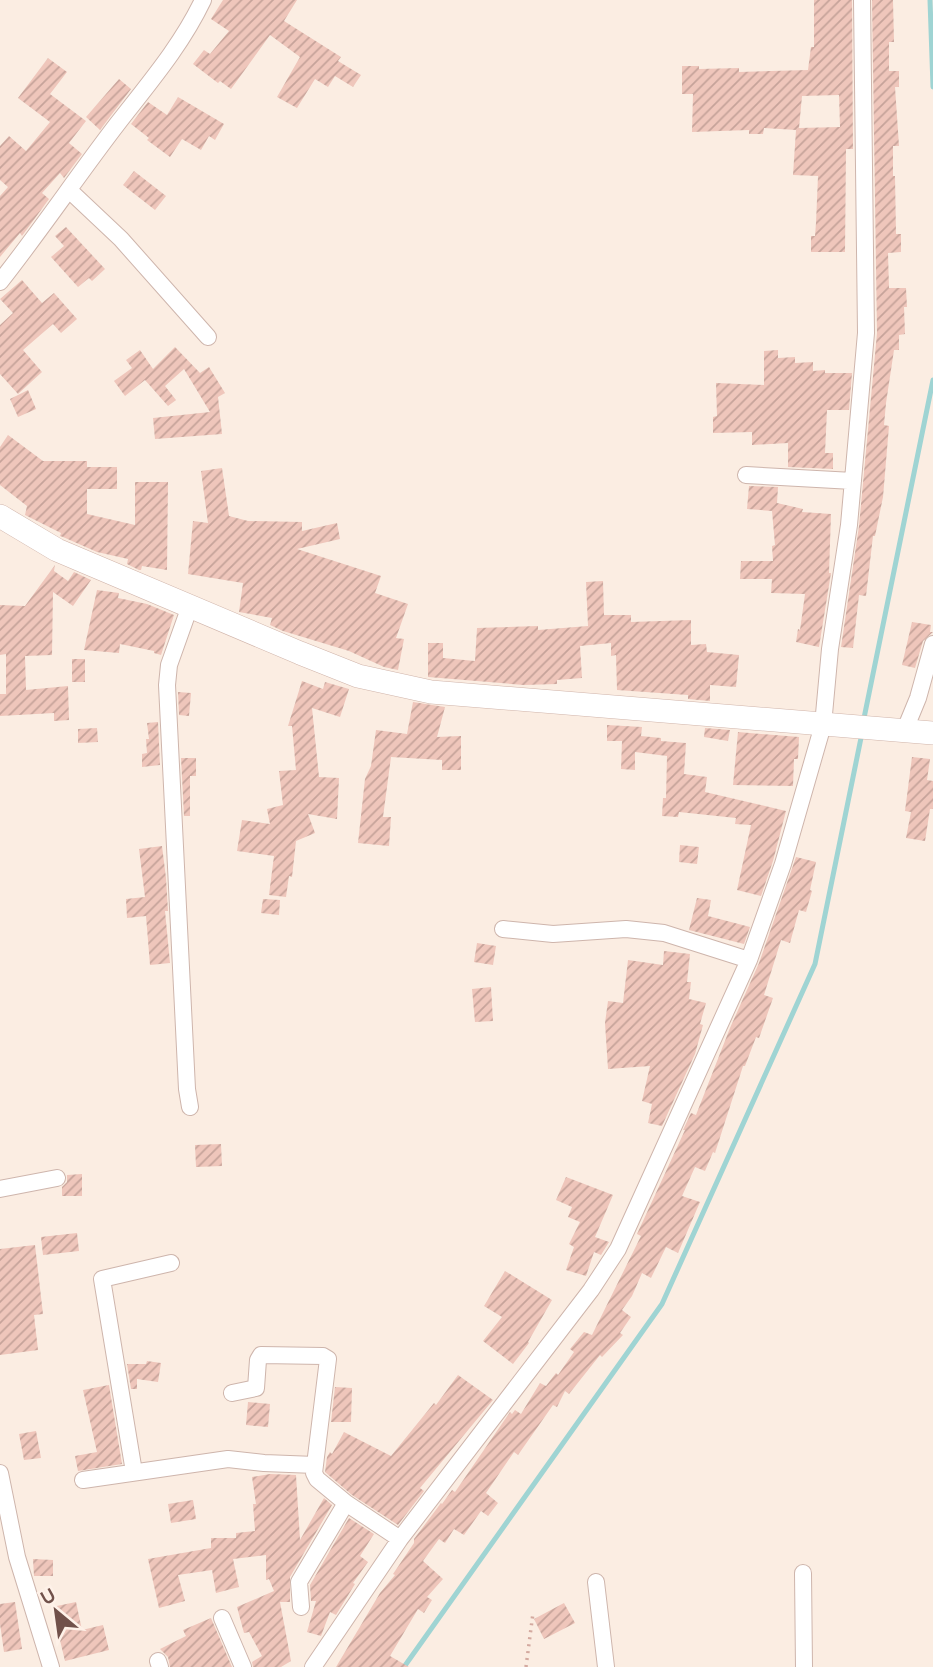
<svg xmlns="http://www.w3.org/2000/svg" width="933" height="1667" viewBox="0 0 933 1667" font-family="Cabin,sans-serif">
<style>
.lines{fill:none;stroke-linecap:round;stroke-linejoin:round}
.stream{stroke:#9fd4d3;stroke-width:5}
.building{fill:url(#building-hatch);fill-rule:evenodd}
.street-casing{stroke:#ceb5ac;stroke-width:18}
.secondary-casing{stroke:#d0b4aa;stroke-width:24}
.path{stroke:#d3a99f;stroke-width:3.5;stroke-dasharray:2 5;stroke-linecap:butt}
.street{stroke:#fff;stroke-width:16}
.secondary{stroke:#fff;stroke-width:23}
</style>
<defs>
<pattern id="building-hatch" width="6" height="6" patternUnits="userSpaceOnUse" patternTransform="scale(1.75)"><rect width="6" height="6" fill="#efc6bb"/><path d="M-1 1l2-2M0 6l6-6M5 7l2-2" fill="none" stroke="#c6a39a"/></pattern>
</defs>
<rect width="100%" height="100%" fill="#fbede2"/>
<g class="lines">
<path class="stream" d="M930,0L933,87
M863,723L933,380
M404,1667L662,1304L815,964L862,733"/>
</g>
<path class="building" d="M223,0H297L284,21L341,57L338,61L361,75L353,87L335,76L328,87L315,79L297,108L277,97L300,57L270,35L231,89L220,81L218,83L193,64L204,50L210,54L229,31L211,19Z
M814,0H852L853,149H846L845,252H811V236H815L816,223L818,176L793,175L796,130L764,128L763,134H749V130L692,132L693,94H682V66H699V69L739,68V72L808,70L811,47H814ZM839,95L840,127L799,128L802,96Z
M872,0H893L894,42H889V71H899V87H895L899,146H893V176H895L896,234H901V252L888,253L889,288H906L907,307H904L905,334L899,335V350H894L886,403L884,425L889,426L883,497L875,536H873L866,596L859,595L853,648L841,647L859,526L877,333Z
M48,58L67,72L50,94L86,121L69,143L82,154L64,178L60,173L42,193L49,199L22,236L20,233L0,257V196L8,187L0,180V146L9,136L26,151L50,122L18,98Z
M119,79L131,89L100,130L86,117Z
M178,97L224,124L215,140L209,136L201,150L182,139L170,157L147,140L149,138L131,124L148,102L167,115Z
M134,171L166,196L155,210L123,185Z
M66,227L105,269L92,281L89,278L78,287L51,257L64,246L55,236Z
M22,280L42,303L54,293L77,319L61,333L53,324L23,350L42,372L18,394L0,374V325L13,313L0,299Z
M175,347L200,373L209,367L225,393L218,397L222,434L155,439L153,418L210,412L184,369L165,386L176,400L168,406L145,380L125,396L114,381L132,368L126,360L140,350L153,369Z
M778,350V358L795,357V363L813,362V371L825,370V373H852L849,410H827L825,453H833V469L788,467V443L752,445V432L713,433V417L717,416L716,383L764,385V351Z
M28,390L36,409L18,417L10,399Z
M8,435L43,461H87V467H117V489H87V514L135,525V482H168L167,570L142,566L141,570H139L127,564L128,559L97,552L63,537L60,536L61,533L25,515L27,506L0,485V447Z
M222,468L229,516L248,521L302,522V531L337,523L340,539L297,549L381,576L375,593L408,604L396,638L404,639L398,670L384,667L349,651L283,631L270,625L272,618L239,612L243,583L188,574L193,521L208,523L201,471Z
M749,486L778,487L777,503L803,509L802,512L831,514L829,573H831L819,647L796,642L798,629L800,630L805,594L771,593L772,579H740L741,561H773L772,546L775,545L772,511L747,509Z
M55,565L54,571L68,581L74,572L91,580L73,606L53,592L52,655L25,656L26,690L68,686L69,720L54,721V713L0,716V694H6V654L0,655V605L25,606Z
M603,581L604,615H631V622L691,620V645L706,644L707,652L739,655L736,687L710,685V701L688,699V695L617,690L616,655L611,656V643L580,646L582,678L557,680V684L524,685L428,677V643H443V658L475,661L477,628L538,626V630L588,626L586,582Z
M97,590L119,593L118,598L147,604L174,615L161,655L154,653V651L120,644L119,653L84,650Z
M912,622L931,625L930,632H933L923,641L915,668L902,665Z
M72,659H85V682H72Z
M302,681L323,689L325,682L349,689L340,717L312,708L319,777L339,778L337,819L308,814L315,833L296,841L292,877L289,876L286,897L269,895L274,856L237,851L242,820L270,824L267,809L283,805L279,771L296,770L292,726H288Z
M178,692L191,693L189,716L179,715Z
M413,702L445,707L437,737L461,736V770H442V760L391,757L383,817H391L389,846L358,843L365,779L371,766L376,730L407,734Z
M158,722L160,765L142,767V754L147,753L146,739H149L147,723Z
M607,725L642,727L641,736L661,738V741L686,743L684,774L707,777L705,792L786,811L773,861L761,896L737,890L751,825L735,824L736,818L679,812L678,817L662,816L663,798H666L667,756L635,752V770L621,769L622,741H607Z
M97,728L98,742L78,743V729Z
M705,728L730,730L728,741L704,737Z
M738,732L799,737L798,759H794L793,786L733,785Z
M912,757L930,759L927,780L933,781V809H930L925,841L906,838L911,812L905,811Z
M181,758H196V776H190V816H184Z
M680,845L699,847L697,864L679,862Z
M162,846L166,878L168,911H165L170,963L150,965L146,916L127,918L126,899L145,897L139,849Z
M796,857L816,862L810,890L812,891L806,912L799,910L790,943L781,940L764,995L773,998L759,1038L756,1037L745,1066H743L715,1153L713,1152L705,1171L695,1167L682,1196L700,1202L678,1253L666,1247L651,1278L642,1273L632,1296L622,1310L631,1317L620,1333L623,1335L602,1357L600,1355L569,1394L565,1391L557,1407L553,1405L518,1455L514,1452L486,1493L498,1503L488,1516L481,1511L464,1535L454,1529L445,1543L439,1539L423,1561L443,1579L427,1597L432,1600L424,1613L418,1609L390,1656L409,1667H336L380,1593L395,1575L393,1574L414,1543V1539L441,1503L442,1504L452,1490L455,1492L510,1412L512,1414L515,1410L521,1414L540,1383L546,1386L556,1373L558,1375L574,1352L570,1349L584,1332L592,1335L641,1236L637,1234L685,1130H683L691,1113L696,1115L730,1028L759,963Z
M697,898L711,900L708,916L750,927L744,944L689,930Z
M263,899L280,900L279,915L261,913Z
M477,943L496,946L493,965L474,962Z
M664,951L690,954L687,982H691L689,999L706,1003L700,1024L703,1025L695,1054L662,1126L648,1123L652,1104L642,1101L650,1066L608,1069L605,1023L608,1001L623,1003L628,960L663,965Z
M491,987L493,1021L475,1022L472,989Z
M221,1144L222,1166L196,1167L195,1145Z
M82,1174V1196H62V1187L67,1182V1175Z
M566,1177L613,1195L595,1237L609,1242L601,1255L594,1252L586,1276L566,1270L574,1247L569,1244L580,1222L568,1217L572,1207L556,1200Z
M77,1233L79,1251L43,1255L41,1237Z
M35,1245L43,1314L34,1315L38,1350L0,1355V1249Z
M505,1271L552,1300L528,1342L529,1343L513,1364L483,1341L502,1317L484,1306Z
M147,1361L161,1363L158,1382L137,1379V1389H131L127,1364H146Z
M458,1375L493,1400L420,1488L424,1491L398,1525L352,1495L325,1472L327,1457L330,1452L332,1454L344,1432L391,1456L434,1403L436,1405Z
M109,1385L122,1464L78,1471L75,1456L97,1452L83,1390Z
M335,1387L352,1388L351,1422H331Z
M248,1402L270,1404L268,1427L246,1425Z
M36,1431L41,1458L24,1460L19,1434Z
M270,1474L296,1475L300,1540L324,1498L332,1505L290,1577V1602H280L291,1661L281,1667H253L252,1662L262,1656L249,1632L244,1633L237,1607L274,1591L269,1579L266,1580V1555L233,1559L239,1587L216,1593L212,1570L178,1575L185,1601L159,1608L148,1559L211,1548V1538H236V1533L255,1531L253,1504H256L252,1477Z
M193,1500L196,1519L171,1523L168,1504Z
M349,1518L374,1534L360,1556L368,1562L353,1583L355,1584L336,1615L330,1612L321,1636L307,1632L316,1601H311L310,1585Z
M33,1559L53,1560V1576H34Z
M15,1602L22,1649L4,1652L0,1624V1604Z
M76,1602L82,1630L103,1625L109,1650L65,1661L52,1607Z
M564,1603L575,1623L544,1639L534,1619Z
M211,1618L232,1667H170L168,1657L160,1649L186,1636L183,1630Z"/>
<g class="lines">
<g class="street-casing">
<path id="street" d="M69,190L121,239L208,337
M0,282C41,230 78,175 118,123C149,83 181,46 203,0
M746,475L853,481
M190,606L169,665L167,685L187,1089L190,1107
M904,732L918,698L933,644
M503,929L553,934L626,929L664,933L749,960
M0,1189L57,1178
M232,1393L256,1388L258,1360L261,1355L323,1356L328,1359L314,1473L317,1479L346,1503
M134,1472L102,1279L171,1263
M0,1473L17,1557L51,1667
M83,1480L228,1459L264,1463L315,1465
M803,1573L804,1667
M596,1582L606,1667
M301,1607L299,1582L346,1503L400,1539
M222,1618L243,1667
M158,1661L160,1667
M313,1667L400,1539L591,1290L618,1249L749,960L783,864L823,725L830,649L849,525L866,333L862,0"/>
</g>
<g class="secondary-casing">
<path id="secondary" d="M0,516L57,550L300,653L358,676L431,692L933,733"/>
</g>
<path class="path" d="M526,1667L533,1613"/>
<use href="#street" class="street"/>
<use href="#secondary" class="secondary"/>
</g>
<g transform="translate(56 1611) rotate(331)" stroke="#fef1e8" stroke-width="5" paint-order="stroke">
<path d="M0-5L12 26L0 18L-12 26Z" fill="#71514a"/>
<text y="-10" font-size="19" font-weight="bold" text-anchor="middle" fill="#71514a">U</text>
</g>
</svg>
